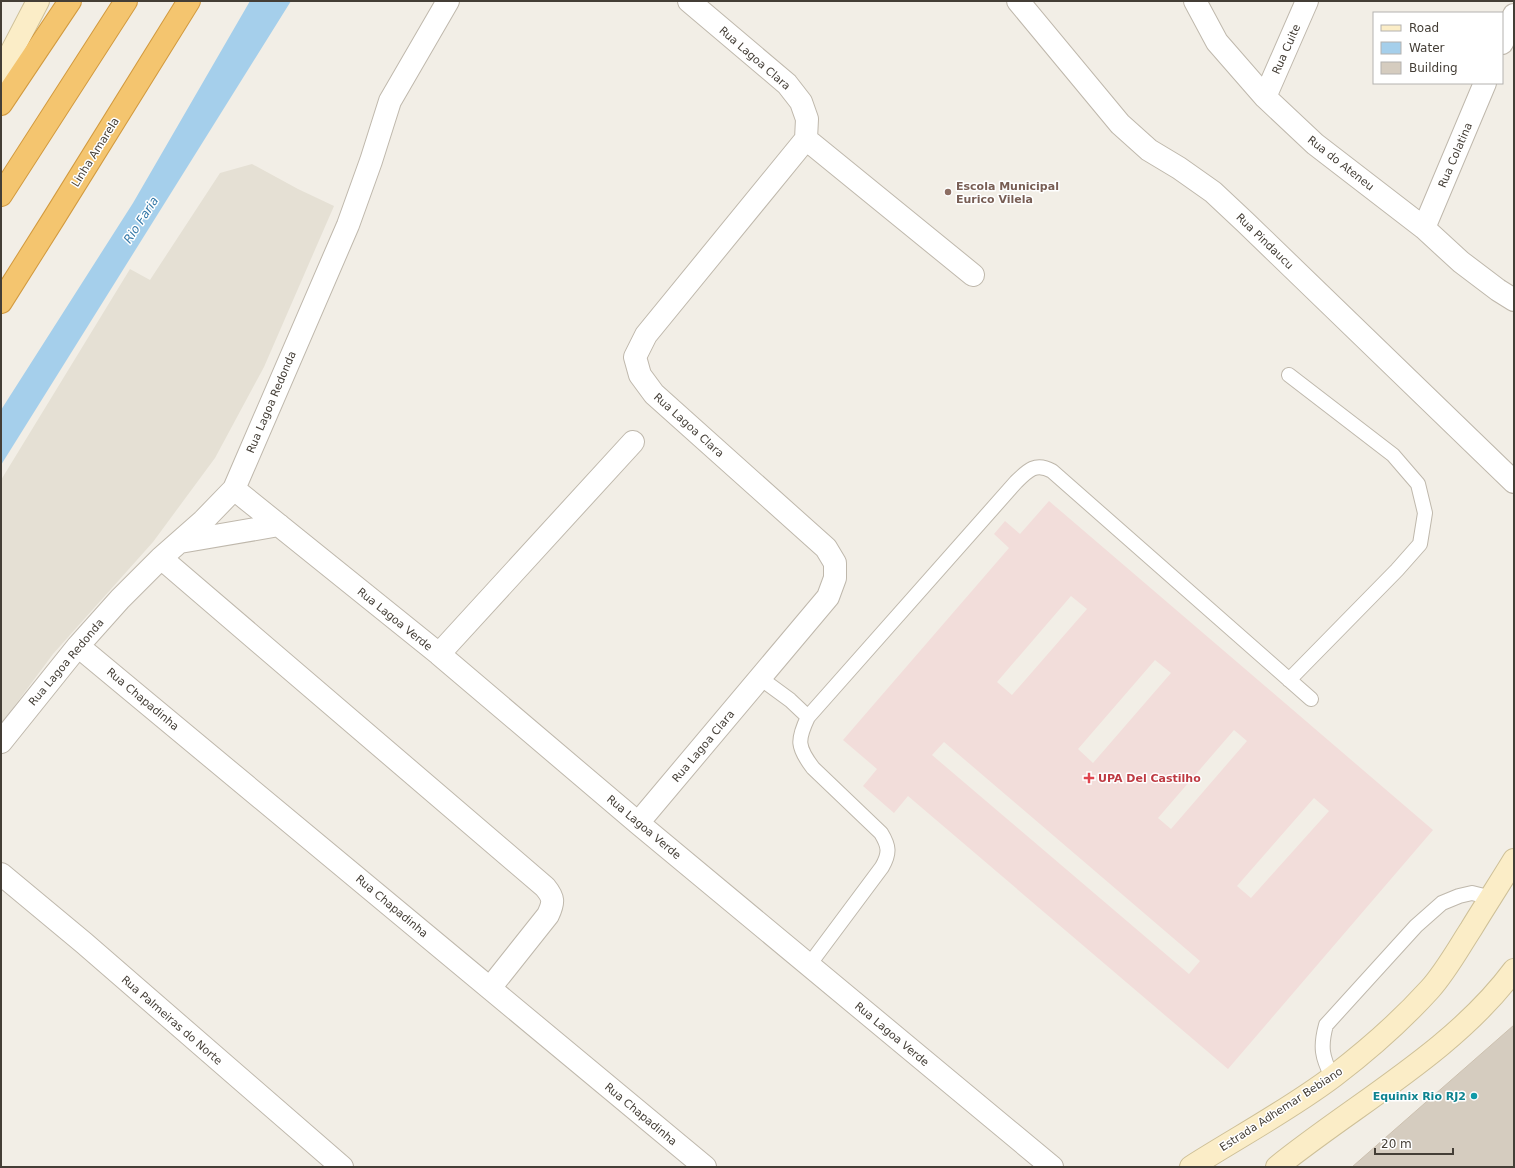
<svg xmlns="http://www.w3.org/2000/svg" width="1515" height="1168" viewBox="0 0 1515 1168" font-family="'DejaVu Sans',sans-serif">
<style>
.residential{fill:#e5e0d4}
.medical{fill:#f2ddda;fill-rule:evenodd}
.water{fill:#a5cfeb}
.building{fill:#d5ccbf;stroke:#cdc1b0}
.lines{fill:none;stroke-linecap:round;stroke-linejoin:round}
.lane-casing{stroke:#bfb8ac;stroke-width:16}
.street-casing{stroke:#bfb8ac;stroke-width:24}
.secondary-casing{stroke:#cec098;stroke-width:24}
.highway-casing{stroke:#d29a3f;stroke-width:24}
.lane{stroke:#fff;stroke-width:14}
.street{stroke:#fff;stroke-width:22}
.secondary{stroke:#fbedc7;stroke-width:22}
.highway{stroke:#f4c56f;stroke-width:22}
.education-dot{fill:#8d6e63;stroke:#fff;stroke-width:1.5}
.health-dot{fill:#e0444e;stroke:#fff;stroke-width:1.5}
.culture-dot{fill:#0f9aa8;stroke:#fff;stroke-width:1.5}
.labels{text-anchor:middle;stroke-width:3;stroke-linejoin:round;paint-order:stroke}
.street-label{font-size:11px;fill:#443e36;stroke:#fff}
.education-label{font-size:11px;font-weight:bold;fill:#785e54;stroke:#fff;text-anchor:start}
.health-label{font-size:11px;font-weight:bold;fill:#be3a42;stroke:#fff;text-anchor:start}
.culture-label{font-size:11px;font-weight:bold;fill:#0d838f;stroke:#fff;text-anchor:end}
.water-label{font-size:12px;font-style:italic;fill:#3679a8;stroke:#fff}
</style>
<rect width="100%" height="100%" fill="#f2eee6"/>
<path class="residential" d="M252,164L298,189L334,206L264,367L215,458L153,542L53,654L1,724V480L130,269L150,280L220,173Z"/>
<path class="medical" d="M1049,501L1433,830L1228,1069L908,796L894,813L863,786L877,769L843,740L1009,548L994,534L1005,521L1020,534ZM1071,596L1087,609L1012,695L997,682ZM1155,660L1171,673L1093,763L1078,749ZM1234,730L1247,741L1171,829L1158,818ZM944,742L1200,961L1189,974L932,755ZM1314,798L1329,811L1251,898L1237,886Z"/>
<path class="water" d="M250,1H291L1,465V410L133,203Z"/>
<path class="building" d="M1514,1025V1167H1352Z"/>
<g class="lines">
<g class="lane-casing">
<path id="lane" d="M1289,375L1393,455L1418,484L1425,513L1420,544L1397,570L1289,680
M760,678L790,700L808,717
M809,965L882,867C890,853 889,846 881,833L813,768C797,747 797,740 808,717L1016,482C1028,470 1036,462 1052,471L1311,699
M1332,1077C1322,1057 1320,1047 1326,1025L1416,926L1442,903L1459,896L1472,893L1492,898"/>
</g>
<g class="street-casing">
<path id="street" d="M1018,1L1120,124L1149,150L1179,168L1213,192L1245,222L1514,482
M1195,1L1217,42L1265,97L1315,144L1424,228L1461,262L1498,290L1514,300
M1502,43L1514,15
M1265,97L1307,1
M806,139L973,275
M1424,228L1485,83
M234,489L439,654L638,823L1052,1167
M180,542L279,525
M161,558L545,887C554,898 554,902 548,915L490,988
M78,646L705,1167
M439,654L633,442
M1,742L78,646L120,599L161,558L203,521L234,489L348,225L371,161L390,101L448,1
M638,823L828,597L835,578V563L826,548L654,394L640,375L635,357L646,335L806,139L807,119L801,102L787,84L689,1
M1,874L84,943L342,1167"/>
</g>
<g class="secondary-casing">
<path id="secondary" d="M1,72L38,1
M1191,1167C1238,1137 1289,1110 1334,1076C1368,1050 1401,1021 1430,989C1446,971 1458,949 1471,929C1485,906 1500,883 1514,860
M1277,1167C1355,1104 1454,1051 1514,970"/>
</g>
<g class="highway-casing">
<path id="highway" d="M1,104L70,1
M1,195L126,1
M1,302L54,218L189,1"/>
</g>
<use href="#lane" class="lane"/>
<use href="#street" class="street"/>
<use href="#secondary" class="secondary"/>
<use href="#highway" class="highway"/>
</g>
<circle class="education-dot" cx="948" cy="192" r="4"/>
<path class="health-dot" d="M1087 772h4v4h4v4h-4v4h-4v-4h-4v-4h4z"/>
<circle class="culture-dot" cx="1474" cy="1096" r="4"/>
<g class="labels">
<g class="street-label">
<text transform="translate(1286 49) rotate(-66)" y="4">Rua Cuite</text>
<text transform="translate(755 58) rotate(41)" y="4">Rua Lagoa Clara</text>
<text transform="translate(95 152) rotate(-58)" y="4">Linha Amarela</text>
<text transform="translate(1455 155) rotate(-67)" y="4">Rua Colatina</text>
<text transform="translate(1341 163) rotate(38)" y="4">Rua do Ateneu</text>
<text transform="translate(1265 241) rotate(44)" y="4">Rua Pindaucu</text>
<text transform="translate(271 402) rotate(-67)" y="4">Rua Lagoa Redonda</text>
<text transform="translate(689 425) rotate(42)" y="4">Rua Lagoa Clara</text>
<text transform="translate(395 619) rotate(39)" y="4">Rua Lagoa Verde</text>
<text transform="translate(66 662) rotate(-50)" y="4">Rua Lagoa Redonda</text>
<text transform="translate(143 699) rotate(40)" y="4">Rua Chapadinha</text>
<text transform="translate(703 746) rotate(-50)" y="4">Rua Lagoa Clara</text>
<text transform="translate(644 827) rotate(40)" y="4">Rua Lagoa Verde</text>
<text transform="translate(392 906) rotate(40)" y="4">Rua Chapadinha</text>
<text transform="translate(172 1020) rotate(41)" y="4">Rua Palmeiras do Norte</text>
<text transform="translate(892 1034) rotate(40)" y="4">Rua Lagoa Verde</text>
<text transform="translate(1281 1109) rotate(-33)" y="4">Estrada Adhemar Bebiano</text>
<text transform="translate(641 1114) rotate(40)" y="4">Rua Chapadinha</text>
</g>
<g class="education-label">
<text x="956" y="190">Escola Municipal<tspan x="956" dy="13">Eurico Vilela</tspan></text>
</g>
<g class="health-label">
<text x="1098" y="782">UPA Del Castilho</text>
</g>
<g class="culture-label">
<text x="1466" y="1100">Equinix Rio RJ2</text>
</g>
<g class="water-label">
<text transform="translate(141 220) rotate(-57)" y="4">Rio Faria</text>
</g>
</g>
<rect width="1515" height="1168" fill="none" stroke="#443e36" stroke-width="4"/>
<rect x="1373" y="12" width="130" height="72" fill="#ffffff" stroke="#b4b2af"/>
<rect x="1381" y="25" width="20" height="6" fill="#fbedc7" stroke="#b4b2af"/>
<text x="1409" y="32" font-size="12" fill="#443e36">Road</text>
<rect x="1381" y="42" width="20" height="12" fill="#a5cfeb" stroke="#b4b2af"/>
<text x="1409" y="52" font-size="12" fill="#443e36">Water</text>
<rect x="1381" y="62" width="20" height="12" fill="#d5ccbf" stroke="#b4b2af"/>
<text x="1409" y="72" font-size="12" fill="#443e36">Building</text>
<path d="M1375 1148v6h78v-6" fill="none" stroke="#443e36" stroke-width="2"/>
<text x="1381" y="1148" font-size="12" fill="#443e36" stroke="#ffffff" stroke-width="3" paint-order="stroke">20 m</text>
</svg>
